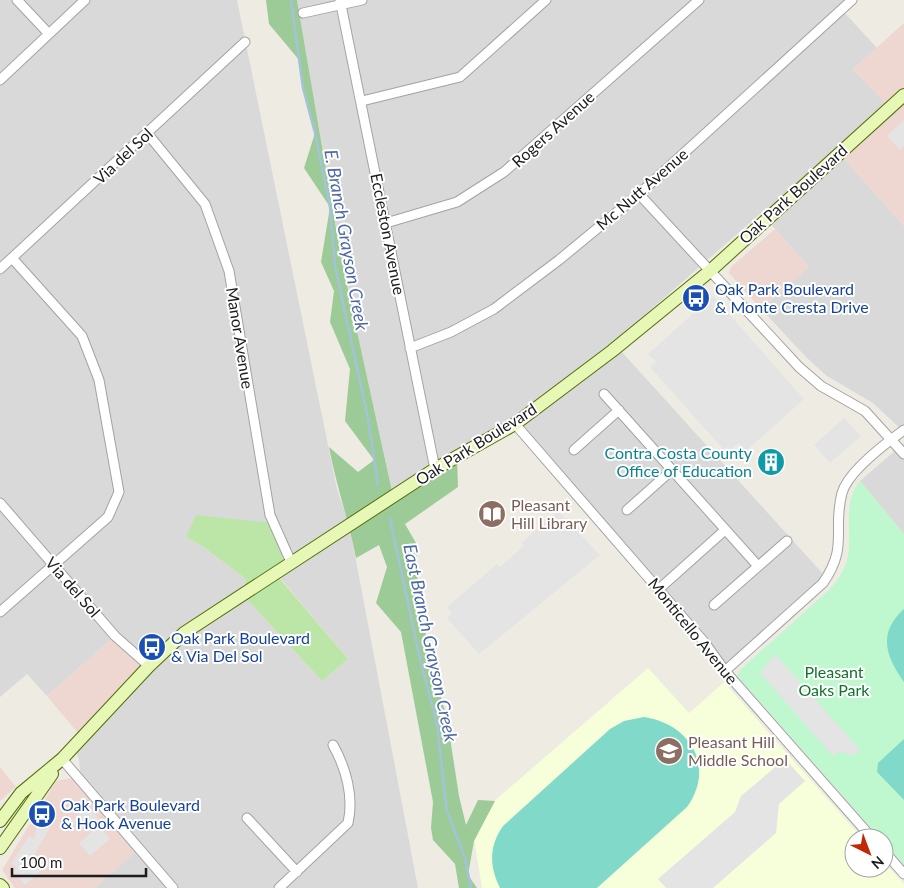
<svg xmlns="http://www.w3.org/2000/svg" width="904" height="888" viewBox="0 0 904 888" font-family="Lato,sans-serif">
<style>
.residential{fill:#dad9d9;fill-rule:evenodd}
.commercial{fill:#eed7d1}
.education{fill:#f7feda}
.grass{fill:#bbe6a8}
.forest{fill:#9dcb97}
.park{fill:#bff7ce}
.pitch{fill:#81dac9}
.parking{fill:#e4e4e4}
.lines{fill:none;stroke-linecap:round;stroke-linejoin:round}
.stream{stroke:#a3c3da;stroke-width:2.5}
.street-casing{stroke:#a3a3a3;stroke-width:11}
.secondary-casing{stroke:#506e08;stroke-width:14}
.street{stroke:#fff;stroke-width:9}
.secondary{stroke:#e7f7b6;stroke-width:12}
.labels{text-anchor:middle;stroke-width:4;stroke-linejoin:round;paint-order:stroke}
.street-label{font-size:16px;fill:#1c1c1c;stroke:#fff}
.transit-label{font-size:16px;fill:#164399;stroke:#fff;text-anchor:start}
.culture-label{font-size:16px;fill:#0d838f;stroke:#fff;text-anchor:end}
.education-label{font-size:16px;fill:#785e54;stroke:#fff;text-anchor:start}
.park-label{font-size:16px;fill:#0e752a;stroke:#fff}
.water-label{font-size:18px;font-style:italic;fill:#4c69a8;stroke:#fff}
</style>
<rect width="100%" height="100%" fill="#edebe2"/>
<path class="residential" d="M0,0H237L337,489L349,524L418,888H94L142,846L80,771L79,759L74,747L115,636L47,696L27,674L0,697ZM262,523H273L275,572L348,659L322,681L242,594L246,579L202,546L186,537Z
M297,0H852L842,10L877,48L853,69L890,107L839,153L904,226V432L873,403L827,376L807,358L761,309L809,267L761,213L559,390L393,496L341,258Z
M621,351L824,575L725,664L518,423Z
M904,443V534L860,481Z"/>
<path class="commercial" d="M904,23V226L839,153L889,107L853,69Z
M775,229L809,267L761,309L729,273L731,267Z
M115,636L149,666L82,738L47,696Z
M0,767L16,787L0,801Z
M80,771L143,846L94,888H15L2,870L56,781L71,778Z"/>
<path class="education" d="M648,668L689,713L724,682L862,838H854V868H884V862L904,884V888H482L471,821Z"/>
<path class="grass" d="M196,515L273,523L291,562L275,573L348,659L322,681L242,594L246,579L202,546L186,537Z"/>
<path class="forest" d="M266,0H297L341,258L393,496L457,457L458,487L405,524L416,543L418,595L432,666L447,718L459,796L466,825L478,800L495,801L474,841L468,875L477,888H459L455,864L433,840L431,828L433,802L401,632L376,603L387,567L379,545L356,558C349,521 336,485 329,447L358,472L374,460L345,421L350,369L330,322L334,291L321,262L330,207L304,168L315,133L303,88L300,61L269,24Z"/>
<path class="park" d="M860,481L904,534V865L884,842V838H880L737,676L741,669L829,590C836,582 842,574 846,564C855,537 840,504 860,481Z"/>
<path class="pitch" d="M904,609V682C886,657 877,633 904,609Z
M644,717C690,724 716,766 687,807L597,888H500C489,866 489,846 503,826L610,729L624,721Z
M904,739V800L877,772L878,763Z"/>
<path class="parking" d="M904,120V146L900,150L887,136Z
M713,296L804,399L746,451L739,443L730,450L727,447L724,450L650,367L656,362L648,354Z
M844,418L861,436L830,463L814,445Z
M558,511L600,555L479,654L447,618L452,614L447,607L497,564L500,567L524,546L521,543Z
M775,654L860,750L855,755L838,752L833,756L760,673Z
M785,759L805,781L779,804L776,833L713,888H666L658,879L735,812L741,796Z
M88,806L99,819L87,830L79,822L74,826L70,822Z
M44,818L51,826L31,860L41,871L25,885L13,871L17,867L11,864L29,836L34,839L37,825Z
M99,826L110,839L90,856L79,843Z"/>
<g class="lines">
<path class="stream" d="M291,0L303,88L315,133L330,207L335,266L368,418L378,485
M390,519L420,659L437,724L447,811L465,858L471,888"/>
<g class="street-casing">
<path id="street" d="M17,0L49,34
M340,0L435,469
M303,13L362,0
M0,80L85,0
M362,101L460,77L546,0
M147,133L205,204L229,271L270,515L291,562
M639,194L799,367L821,386L865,411L904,454
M386,223L457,202L504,172L699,0
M0,269L245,42
M410,348L451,332L494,309L559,260L639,194L852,0
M604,394L758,566
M515,424L705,643L725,671L872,838
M574,450L619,410
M0,503L115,636L149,666
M627,510L672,470
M659,589L725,530
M714,605L787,541
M0,612L108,517L119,492L99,380L82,336L12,258
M725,671L823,583C849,545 832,531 842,493C848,472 886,443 904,430
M62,759L173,888
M247,818L297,872
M884,851L904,874
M279,888L348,823C354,797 346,768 333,745"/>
</g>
<g class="secondary-casing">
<path id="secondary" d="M0,821L21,793L62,759L149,666L184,633L435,469L515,424L612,351L710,271L904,95
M0,848L52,774
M0,885L3,888"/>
</g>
<use href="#street" class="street"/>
<use href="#secondary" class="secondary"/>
</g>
<defs>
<g id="bus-disc" transform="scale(1.4375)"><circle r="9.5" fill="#1a4fb4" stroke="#fff"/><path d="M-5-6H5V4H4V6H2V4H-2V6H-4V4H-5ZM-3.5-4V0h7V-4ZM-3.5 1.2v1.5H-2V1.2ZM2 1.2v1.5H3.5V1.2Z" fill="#fff"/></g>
<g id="building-disc" transform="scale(1.4375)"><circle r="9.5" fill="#0f9aa8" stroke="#fff"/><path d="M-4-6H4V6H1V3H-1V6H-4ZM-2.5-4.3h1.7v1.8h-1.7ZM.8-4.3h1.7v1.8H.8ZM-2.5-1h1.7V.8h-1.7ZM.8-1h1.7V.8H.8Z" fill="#fff"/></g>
<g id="library-disc" transform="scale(1.4375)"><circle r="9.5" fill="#8d6e63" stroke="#fff"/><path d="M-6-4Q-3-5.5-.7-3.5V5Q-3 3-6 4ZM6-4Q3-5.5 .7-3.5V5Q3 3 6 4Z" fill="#fff"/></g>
<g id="school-disc" transform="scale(1.4375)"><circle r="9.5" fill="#8d6e63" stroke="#fff"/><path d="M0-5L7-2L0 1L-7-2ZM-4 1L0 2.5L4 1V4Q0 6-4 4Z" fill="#fff"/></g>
</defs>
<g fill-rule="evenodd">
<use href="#bus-disc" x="696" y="298"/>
<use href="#building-disc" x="771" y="462"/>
<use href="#library-disc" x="492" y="514"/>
<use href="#bus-disc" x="152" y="647"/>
<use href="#school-disc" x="669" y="751"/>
<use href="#bus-disc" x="42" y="814"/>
</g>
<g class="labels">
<g class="street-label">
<text transform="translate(553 129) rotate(-42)" y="6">Rogers Avenue</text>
<text transform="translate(123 156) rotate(-43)" y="6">Via del Sol</text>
<text transform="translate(642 189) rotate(-41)" y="6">Mc Nutt Avenue</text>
<text transform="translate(793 194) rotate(-42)" y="6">Oak Park Boulevard</text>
<text transform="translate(388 234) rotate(79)" y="6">Eccleston Avenue</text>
<text transform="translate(240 338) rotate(81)" y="6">Manor Avenue</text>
<text transform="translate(476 444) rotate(-32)" y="6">Oak Park Boulevard</text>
<text transform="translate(73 587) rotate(49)" y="6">Via del Sol</text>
<text transform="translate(693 631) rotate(51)" y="6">Monticello Avenue</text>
</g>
<g class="transit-label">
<text x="715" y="295">Oak Park Boulevard<tspan x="715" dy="18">&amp; Monte Cresta Drive</tspan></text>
<text x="171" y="644">Oak Park Boulevard<tspan x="171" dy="18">&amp; Via Del Sol</tspan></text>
<text x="61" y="811">Oak Park Boulevard<tspan x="61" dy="18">&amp; Hook Avenue</tspan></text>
</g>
<g class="culture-label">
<text x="752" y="459">Contra Costa County<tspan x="752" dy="18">Office of Education</tspan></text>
</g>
<g class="education-label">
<text x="511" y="511">Pleasant<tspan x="511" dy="18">Hill Library</tspan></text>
<text x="688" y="748">Pleasant Hill<tspan x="688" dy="18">Middle School</tspan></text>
</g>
<g class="park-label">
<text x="834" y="678">Pleasant<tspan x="834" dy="18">Oaks Park</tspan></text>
</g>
<g class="water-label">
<text transform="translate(346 240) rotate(80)" y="6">E. Branch Grayson Creek</text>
<text transform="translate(430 643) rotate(78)" y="6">East Branch Grayson Creek</text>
</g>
</g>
<g transform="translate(869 853) rotate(138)"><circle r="24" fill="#ffffff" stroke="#a4a4a4"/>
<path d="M0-4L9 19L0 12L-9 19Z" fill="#c12906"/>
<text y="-8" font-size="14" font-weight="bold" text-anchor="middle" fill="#1c1c1c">N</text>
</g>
<path d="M12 868v8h134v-8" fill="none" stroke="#1c1c1c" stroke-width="2.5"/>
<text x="20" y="868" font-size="15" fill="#1c1c1c" stroke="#ffffff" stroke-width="4" paint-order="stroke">100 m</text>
</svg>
